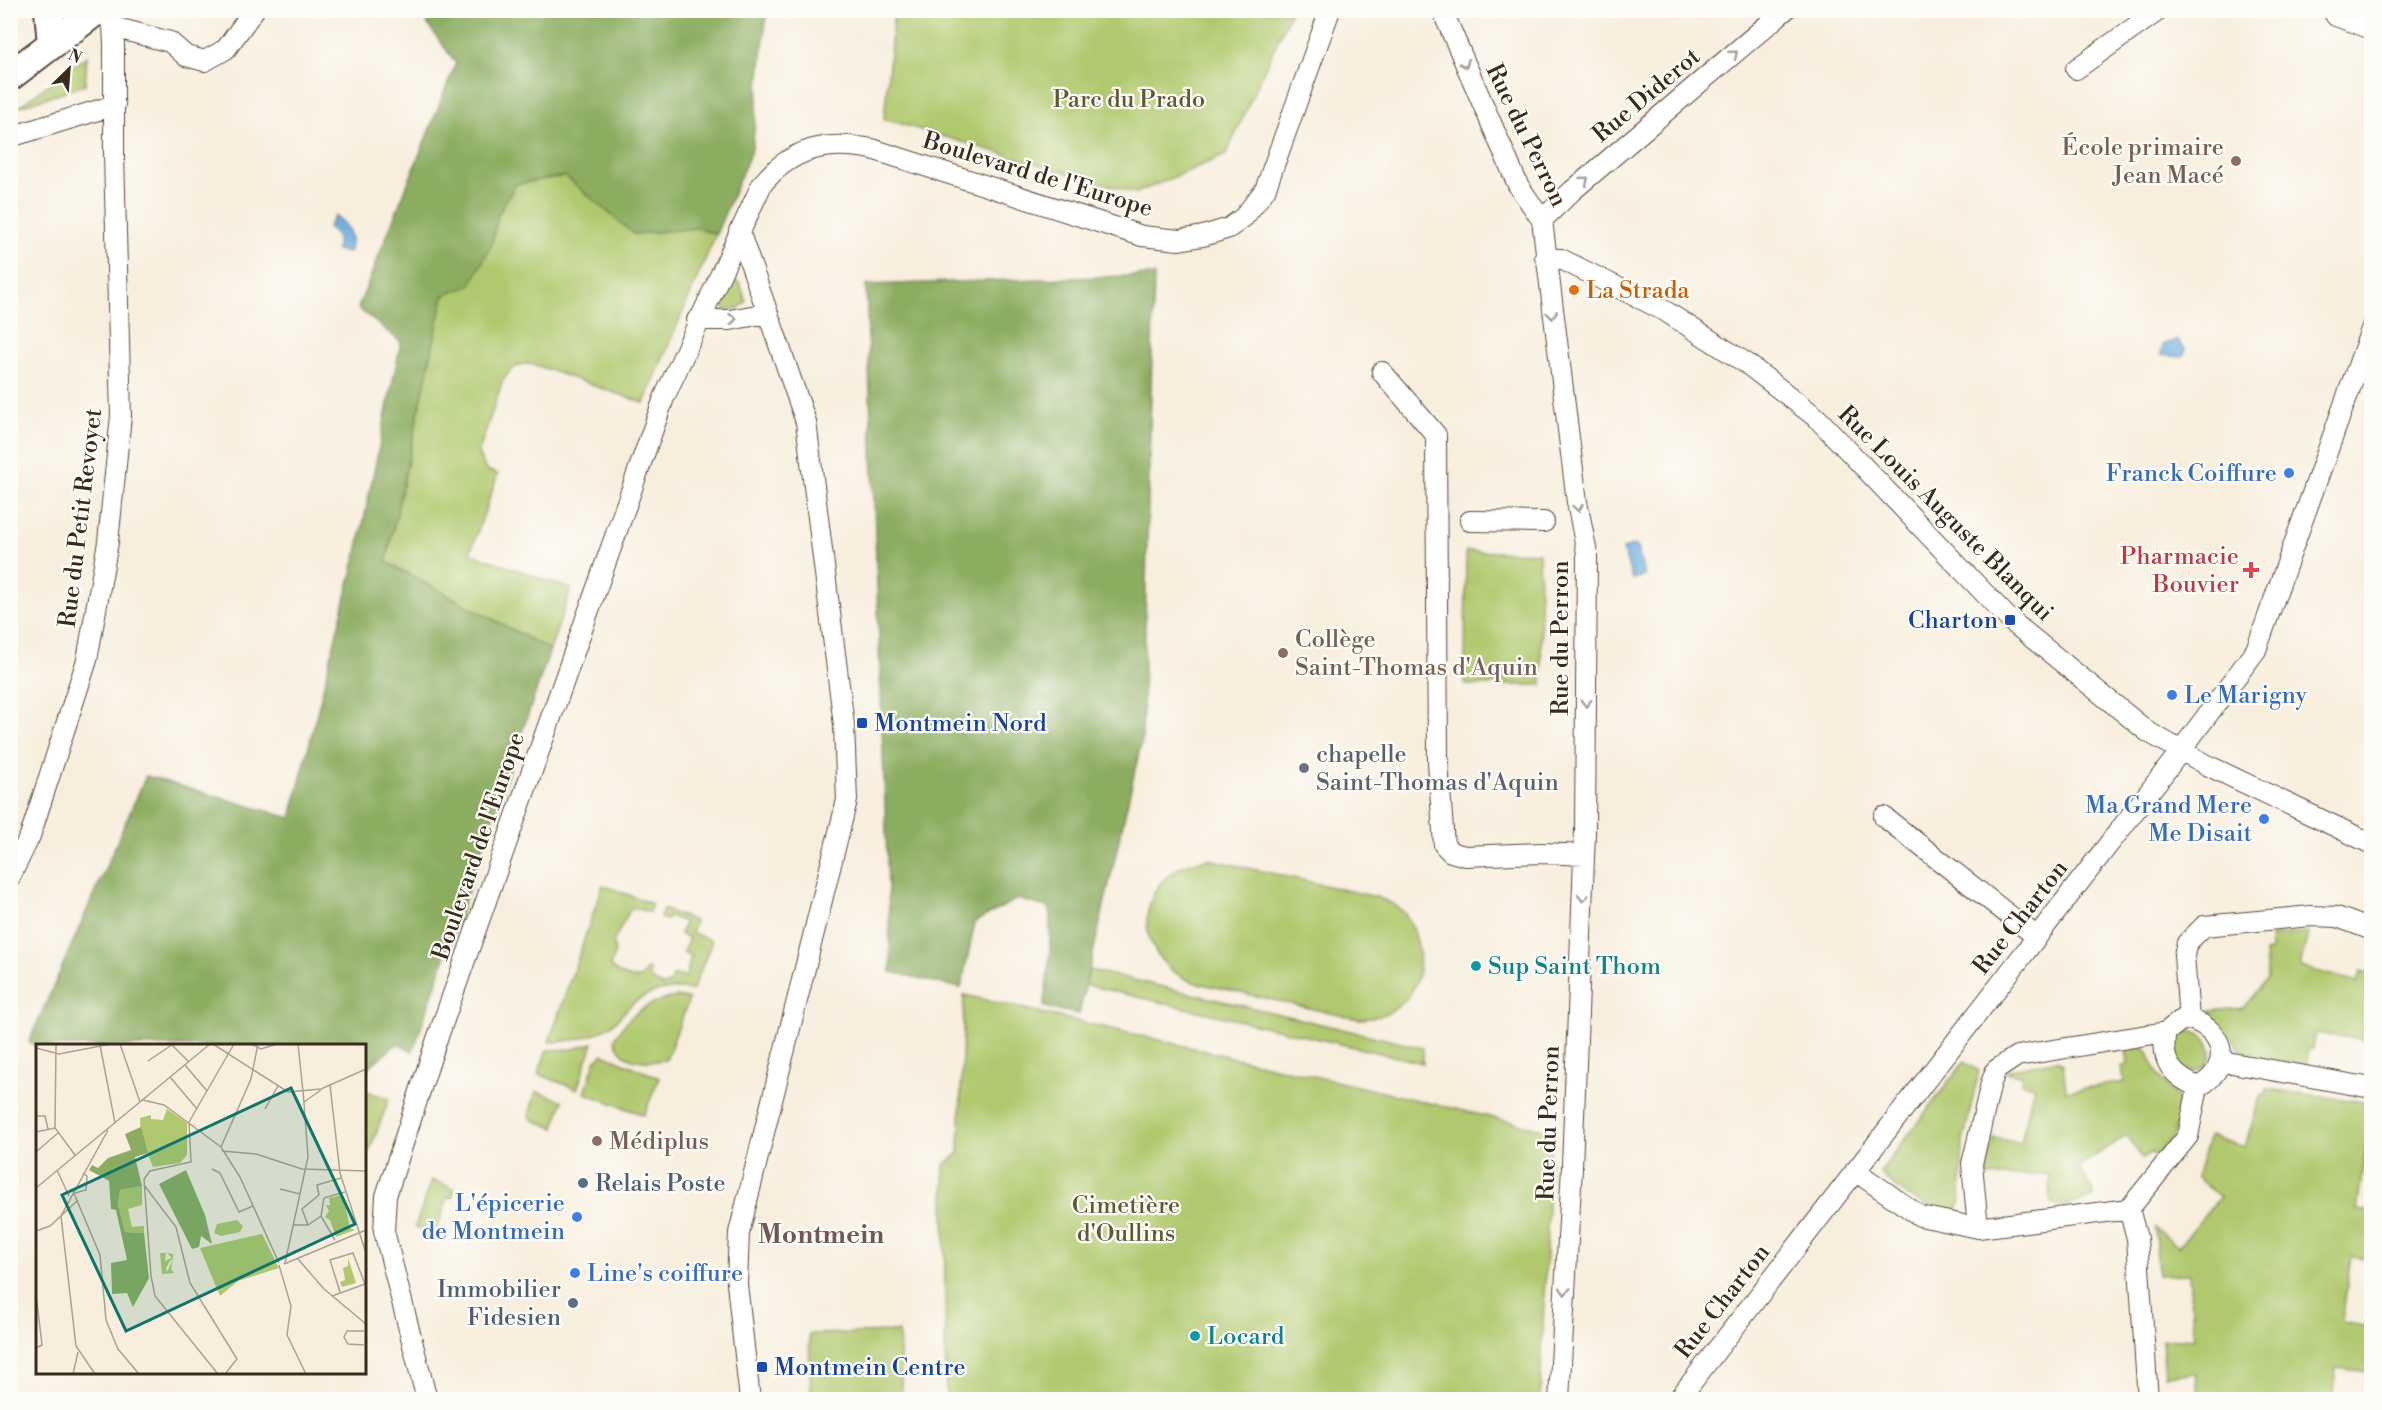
<svg xmlns="http://www.w3.org/2000/svg" width="2382" height="1410" viewBox="0 0 2382 1410" font-family="'Libre Bodoni',serif">
<style>
.green{fill:#b0c96e;stroke:#767a46;stroke-width:1.5}
.forest{fill:#8cad61;stroke:#646c40;stroke-width:1.5}
.water{fill:#6dade0;stroke:#546c7f;stroke-width:1.5}
.lines{fill:none;stroke-linecap:round;stroke-linejoin:round}
.street-casing{stroke:#57473b;stroke-width:22}
.secondary-casing{stroke:#57473b;stroke-width:32}
.street{stroke:#fff;stroke-width:20}
.secondary{stroke:#fff;stroke-width:28}
.oneway{stroke:#a79f9a}
.education-dot{fill:#8d6e63;stroke:#fdfcf7;stroke-width:2}
.food-dot{fill:#e8710a;stroke:#fdfcf7;stroke-width:2}
.shop-dot{fill:#3f7fe0;stroke:#fdfcf7;stroke-width:2}
.health-dot{fill:#e0444e;stroke:#fdfcf7;stroke-width:2}
.transit-dot{fill:#1a4fb4;stroke:#fdfcf7;stroke-width:2}
.worship-dot{fill:#6b7280;stroke:#fdfcf7;stroke-width:2}
.culture-dot{fill:#0f9aa8;stroke:#fdfcf7;stroke-width:2}
.service-dot{fill:#5c6f8a;stroke:#fdfcf7;stroke-width:2}
.labels{text-anchor:middle;stroke-width:4.5;stroke-linejoin:round;paint-order:stroke}
.street-label{font-size:24px;fill:#3b2a1e;stroke:#fdfcf7}
.park-label{font-size:24px;fill:#5e5a36;stroke:#fdfcf7}
.education-label{font-size:24px;fill:#785e54;stroke:#fdfcf7;text-anchor:start}
.food-label{font-size:24px;fill:#c56008;stroke:#fdfcf7;text-anchor:start}
.shop-label{font-size:24px;fill:#366cbe;stroke:#fdfcf7;text-anchor:end}
.health-label{font-size:24px;fill:#be3a42;stroke:#fdfcf7;text-anchor:end}
.transit-label{font-size:24px;fill:#164399;stroke:#fdfcf7;text-anchor:start}
.worship-label{font-size:24px;fill:#5b616d;stroke:#fdfcf7;text-anchor:start}
.culture-label{font-size:24px;fill:#0d838f;stroke:#fdfcf7;text-anchor:start}
.service-label{font-size:24px;fill:#4e5e75;stroke:#fdfcf7;text-anchor:start}
.neighbourhood-label{font-size:26px;font-weight:bold;fill:#735755;stroke:#fdfcf7}
.inset-road{fill:none;stroke:#aca091;stroke-width:1.5}
.view{fill:#0f766e;fill-opacity:0.15;stroke:#0f766e;stroke-width:3}
.inset-edge{fill:none;stroke:#3b2a1e;stroke-width:3}
</style>
<rect width="100%" height="100%" fill="#fdfcf7"/>
<filter id="ink" filterUnits="userSpaceOnUse"><feTurbulence type="fractalNoise" baseFrequency=".0167" numOctaves="2"/><feDisplacementMap in="SourceGraphic" scale="12" xChannelSelector="R" yChannelSelector="G"/><feConvolveMatrix kernelMatrix="1 2 1 2 8 2 1 2 1" color-interpolation-filters="sRGB"/></filter>
<filter id="wash" filterUnits="userSpaceOnUse"><feTurbulence type="fractalNoise" baseFrequency=".008" numOctaves="4" result="noise"/><feDisplacementMap in="SourceGraphic" scale="24" xChannelSelector="R" yChannelSelector="G"/><feGaussianBlur stdDeviation="1.35" result="paint"/><feColorMatrix in="noise" values="0 0 0 0 0 0 0 0 0 0 0 0 0 0 0 0 0 1.4 0 .05"/><feComposite in="paint" operator="in"/></filter>
<g filter="url(#wash)">
<rect width="100%" height="100%" fill="#f8eedd"/>
<path class="green" d="M894,11V10L1291,11L1226,155L1136,193L884,119Z
M87,56L85,85L18,107Z
M565,176L634,234L697,228L716,234L644,403L532,364H522L512,369L503,380L478,454L486,470L498,474L470,553L571,589L550,650L386,562L444,295L491,244L497,214L516,184Z
M735,281L740,283L746,302L739,308L725,310L720,302L729,282Z
M1466,551L1539,553L1542,685H1465Z
M1209,859L1376,897C1384,900 1393,903 1400,909C1411,919 1415,932 1418,946C1425,988 1402,1018 1358,1019L1193,982C1124,955 1136,867 1209,859Z
M603,885L652,904L649,912L634,908L630,910L613,942L615,952L610,966C618,974 631,981 642,977L647,969L650,970L649,978L662,986L669,984L674,975L686,977L691,956L683,952L689,938L680,934L685,922L669,916L667,920L660,918L663,909L695,921L691,932L712,941L693,990C671,987 649,990 631,1005C624,1011 619,1020 611,1025C593,1038 571,1042 549,1042Z
M2308,933L2300,967L2358,982L2361,971L2368,973L2371,963V1041L2315,1033L2313,1049H2308L2307,1066L2245,1057L2232,1039L2212,1022L2211,1011L2243,1008L2267,979L2265,952L2271,951L2270,936Z
M1082,968L1423,1048V1063L1077,983Z
M964,995L1551,1131L1540,1399H946L944,1165L959,1153Z
M676,997L689,999L666,1060C645,1062 622,1064 615,1040L616,1036C631,1012 649,1002 676,997Z
M2192,1031C2237,1049 2189,1096 2174,1055C2171,1047 2174,1039 2179,1033Z
M593,1043L577,1089L538,1074L547,1050L573,1049Z
M2140,1047L2147,1051L2158,1075L2176,1096L2182,1113L2171,1139L2155,1157L2151,1152L2142,1159L2127,1135L2078,1167L2094,1192V1198L2058,1207L2051,1202L2050,1174L1987,1177L1989,1144H1992L1994,1138L2021,1143L2034,1086L2021,1083L2022,1076L2006,1072L2012,1069L2057,1060L2063,1064L2066,1091L2124,1082L2122,1066L2128,1065L2126,1049Z
M603,1054L659,1078L644,1115L585,1093L595,1061Z
M1964,1062L1979,1071L1963,1141L1960,1204L1956,1210C1935,1217 1892,1188 1880,1172Z
M2267,1089L2371,1103V1147H2366L2357,1210L2371,1212V1259L2351,1256L2342,1322L2371,1327L2367,1372L2336,1368L2332,1399H2198L2196,1373L2165,1375L2162,1340L2194,1338L2189,1274L2158,1275L2155,1228L2178,1247L2220,1197L2196,1177L2209,1136L2245,1147L2261,1094L2265,1095Z
M364,1090L389,1099L369,1152L365,1151Z
M536,1091L563,1101L554,1128L533,1120L529,1115Z
M432,1180L455,1189L452,1198L448,1197L435,1234L415,1227Z
M899,1332L902,1399H811L809,1334Z"/>
<path class="forest" d="M418,11H767L752,149L716,234L697,228L634,234L565,176L516,184L498,214L492,244L470,286L444,295L386,562L550,650L413,1051L397,1044L365,1070L364,1046H37L29,1042L146,776L291,818L358,548L401,342L358,308L456,63Z
M1154,275L1142,740L1079,1014L1044,1007L1050,953V908L1017,899L975,922L961,988L891,972L866,285Z"/>
<path class="water" d="M335,216C349,225 354,238 349,253L336,250C339,240 337,233 328,227Z
M2177,340L2186,350L2183,357L2161,355L2163,344Z
M1636,545L1645,576L1632,579L1623,549Z"/>
</g>
<g filter="url(#ink)">
<g class="lines">
<g class="street-casing">
<path id="street" d="M1442,10L1518,185L1542,220L1577,502L1587,553L1585,832L1572,1167L1559,1400
M2332,10L2336,16L2372,29
M113,27L170,42L186,56L205,61L226,49L254,10
M2076,69L2159,10
M10,137L115,105
M1542,220L1572,191L1785,10
M739,231L806,422L844,725L847,800L739,1233L737,1284L750,1400
M1545,257L1561,259L1665,311L1746,363L1817,418L2010,620L2148,732L2209,766L2372,844
M697,320H730L767,313
M1382,372L1436,435L1438,762L1444,845L1451,852L1465,856L1542,853L1584,855
M1470,521L1544,522
M1884,817L2037,937
M10,877L30,836L87,660L108,542L121,416L114,156V44L113,27L105,10
M2189,1019L2184,955L2187,943L2204,926L2311,916L2337,917L2372,930
M2189,1019C2226,1030 2233,1068 2198,1087C2172,1076 2160,1061 2166,1032L2180,1021Z
M2221,1061L2372,1088
M1855,1171L1920,1216L1978,1228L2129,1209L2188,1136L2198,1087
M2129,1209L2137,1238L2148,1400
M1978,1228L1972,1164L1991,1083L1996,1070L2017,1056L2166,1032
M427,1400L384,1231L386,1196L435,1045L664,398L762,184C792,148 827,140 872,149L1142,236L1179,240L1203,236L1229,228L1244,217L1265,190L1330,10
M1678,1400L2167,769L2256,650L2372,327"/>
</g>
<g class="secondary-casing">
<path id="secondary" d="M49,10L52,44
M10,76L97,10"/>
</g>
<use href="#street" class="street"/>
<use href="#secondary" class="secondary"/>
</g>
<defs><path id="oneway-chevron" d="M-2-3.5L2.5 0L-2 3.5" fill="none" stroke-width="1.6" stroke-linecap="round" stroke-linejoin="round" transform="scale(1.5)"/></defs>
<g class="oneway">
<use href="#oneway-chevron" transform="translate(1734 54) rotate(-40)"/>
<use href="#oneway-chevron" transform="translate(1465 64) rotate(66)"/>
<use href="#oneway-chevron" transform="translate(1585 180) rotate(-40)"/>
<use href="#oneway-chevron" transform="translate(1552 315) rotate(82)"/>
<use href="#oneway-chevron" transform="translate(733 319) rotate(-7)"/>
<use href="#oneway-chevron" transform="translate(1578 508) rotate(80)"/>
<use href="#oneway-chevron" transform="translate(1586 703) rotate(90)"/>
<use href="#oneway-chevron" transform="translate(1583 898) rotate(92)"/>
<use href="#oneway-chevron" transform="translate(1565 1291) rotate(93)"/>
</g>
</g>
<g class="education-dot">
<circle cx="2236" cy="161" r="6"/>
<circle cx="1283" cy="653" r="6"/>
<circle cx="597" cy="1141" r="6"/>
</g>
<circle class="food-dot" cx="1574" cy="290" r="6"/>
<g class="shop-dot">
<circle cx="2289" cy="473" r="6"/>
<circle cx="2172" cy="695" r="6"/>
<circle cx="2264" cy="819" r="6"/>
<circle cx="577" cy="1217" r="6"/>
<circle cx="575" cy="1273" r="6"/>
</g>
<path class="health-dot" d="M2248 561h6v6h6v6h-6v6h-6v-6h-6v-6h6z"/>
<g class="transit-dot">
<rect x="2004" y="614" width="12" height="12" rx="3"/>
<rect x="856" y="717" width="12" height="12" rx="3"/>
<rect x="756" y="1361" width="12" height="12" rx="3"/>
</g>
<circle class="worship-dot" cx="1304" cy="768" r="6"/>
<g class="culture-dot">
<circle cx="1476" cy="966" r="6"/>
<circle cx="1195" cy="1336" r="6"/>
</g>
<g class="service-dot">
<circle cx="583" cy="1183" r="6"/>
<circle cx="573" cy="1303" r="6"/>
</g>
<g class="labels">
<g class="street-label">
<text transform="translate(1646 95) rotate(-40)" y="8">Rue Diderot</text>
<text transform="translate(1527 135) rotate(64)" y="8">Rue du Perron</text>
<text transform="translate(1038 174) rotate(17)" y="8">Boulevard de l'Europe</text>
<text transform="translate(1946 513) rotate(45)" y="8">Rue Louis Auguste Blanqui</text>
<text transform="translate(80 518) rotate(-83)" y="8">Rue du Petit Revoyet</text>
<text transform="translate(1560 638) rotate(-90)" y="8">Rue du Perron</text>
<text transform="translate(478 846) rotate(-71)" y="8">Boulevard de l'Europe</text>
<text transform="translate(2020 917) rotate(-52)" y="8">Rue Charton</text>
<text transform="translate(1548 1123) rotate(-88)" y="8">Rue du Perron</text>
<text transform="translate(1722 1301) rotate(-52)" y="8">Rue Charton</text>
</g>
<g class="park-label">
<text x="1129" y="107">Parc du Prado</text>
<text x="1126" y="1213">Cimetière<tspan x="1126" dy="28">d'Oullins</tspan></text>
</g>
<g class="education-label">
<text x="2224" y="155" text-anchor="end">École primaire<tspan x="2224" dy="28">Jean Macé</tspan></text>
<text x="1295" y="647">Collège<tspan x="1295" dy="28">Saint-Thomas d'Aquin</tspan></text>
<text x="609" y="1149">Médiplus</text>
</g>
<g class="food-label">
<text x="1586" y="298">La Strada</text>
</g>
<g class="shop-label">
<text x="2277" y="481">Franck Coiffure</text>
<text x="2184" y="703" text-anchor="start">Le Marigny</text>
<text x="2252" y="813">Ma Grand Mere<tspan x="2252" dy="28">Me Disait</tspan></text>
<text x="565" y="1211">L'épicerie<tspan x="565" dy="28">de Montmein</tspan></text>
<text x="587" y="1281" text-anchor="start">Line's coiffure</text>
</g>
<g class="health-label">
<text x="2239" y="564">Pharmacie<tspan x="2239" dy="28">Bouvier</tspan></text>
</g>
<g class="transit-label">
<text x="1998" y="628" text-anchor="end">Charton</text>
<text x="874" y="731">Montmein Nord</text>
<text x="774" y="1375">Montmein Centre</text>
</g>
<g class="worship-label">
<text x="1316" y="762">chapelle<tspan x="1316" dy="28">Saint-Thomas d'Aquin</tspan></text>
</g>
<g class="culture-label">
<text x="1488" y="974">Sup Saint Thom</text>
<text x="1207" y="1344">Locard</text>
</g>
<g class="service-label">
<text x="595" y="1191">Relais Poste</text>
<text x="561" y="1297" text-anchor="end">Immobilier<tspan x="561" dy="28">Fidesien</tspan></text>
</g>
<g class="neighbourhood-label">
<text x="821" y="1243">Montmein</text>
</g>
</g>
<g transform="translate(36 1044)">
<rect width="330" height="330" fill="#f8eedd"/>
<path d="M131,65L151,79V111L144,119L117,123L105,92L104,74L115,71V75L127,76ZM106,142V161L92,165L96,183L108,182V189L89,188L82,160L84,146ZM307,151L314,184L319,186L300,193L294,176L289,173L293,167L290,161H294L293,154ZM201,176L207,182L204,188L185,192L178,189L181,180ZM226,190L243,224L202,237L184,252L164,204ZM124,209H130L129,217L136,214L131,209L137,210V215L134,217L130,224L131,228L137,216L135,225L138,229L126,230ZM312,214L320,239L306,243L304,238L309,236L307,224L312,222Z" fill="#b0c96e"/>
<path d="M105,83L112,109L99,113L106,142L84,146L82,160L89,188L108,189L113,234L97,263L91,249L76,250L75,219L91,216L80,166L75,165L73,137L53,126L56,121L62,124L72,114L95,106L89,90ZM150,126L169,171L176,200L165,192L163,203L156,205L123,140Z" fill="#8cad61"/>
<path class="inset-road" d="M20,0L19,84L39,111M84,0L104,58M177,0L252,48L285,45L330,25M215,0L225,5L241,0M262,0L267,48M64,1L79,79M136,1L153,18M0,4L23,10L75,0M112,17L137,0M149,21L171,47M134,33L161,65M294,41L304,129L330,209M107,56L128,61L185,103L204,133L243,219M268,58L285,46M229,65L242,42M0,72H9L12,85M153,78L155,118L114,127L108,135L115,232L119,252L182,330M153,78L198,0M0,88L19,84M185,103L215,35L222,0M186,107L220,110L266,125L330,127M0,108L22,89M176,125L184,129L203,168L217,162M21,126L33,152M108,141L140,183L154,239L201,315L189,330M0,144L174,0M244,145L264,150M37,147L64,211L70,276L82,305L103,330M39,149L50,146L51,132L47,129M283,151L281,141L305,134M288,154L309,148M285,172L299,196M257,181H272L285,172L288,154M272,181L266,165L283,151M0,187L14,182L42,156M262,215L288,245L330,280M249,219L272,113L267,46M248,220L330,186M243,221L255,262L251,291L270,330M304,248L294,216L317,209L329,240M0,250L6,301L0,304M296,252L329,240M330,281V314M328,301L312,300L308,293L311,287H328M37,330L42,308M59,330L40,302L25,172L72,86"/>
<path class="view" d="M255,44L319,180L90,287L26,151Z"/>
<rect width="330" height="330" class="inset-edge"/>
</g>
<rect width="2382" height="1410" fill="none" stroke="#fdfcf7" stroke-width="36"/>
<g transform="translate(69 69) rotate(25)" stroke="#fdfcf7" stroke-width="4.5" paint-order="stroke">
<path d="M0-4.5L10 22L0 15L-10 22Z" fill="#3b2a1e"/>
<text y="-9" font-size="16" font-weight="bold" text-anchor="middle" fill="#3b2a1e">N</text>
</g>
</svg>
